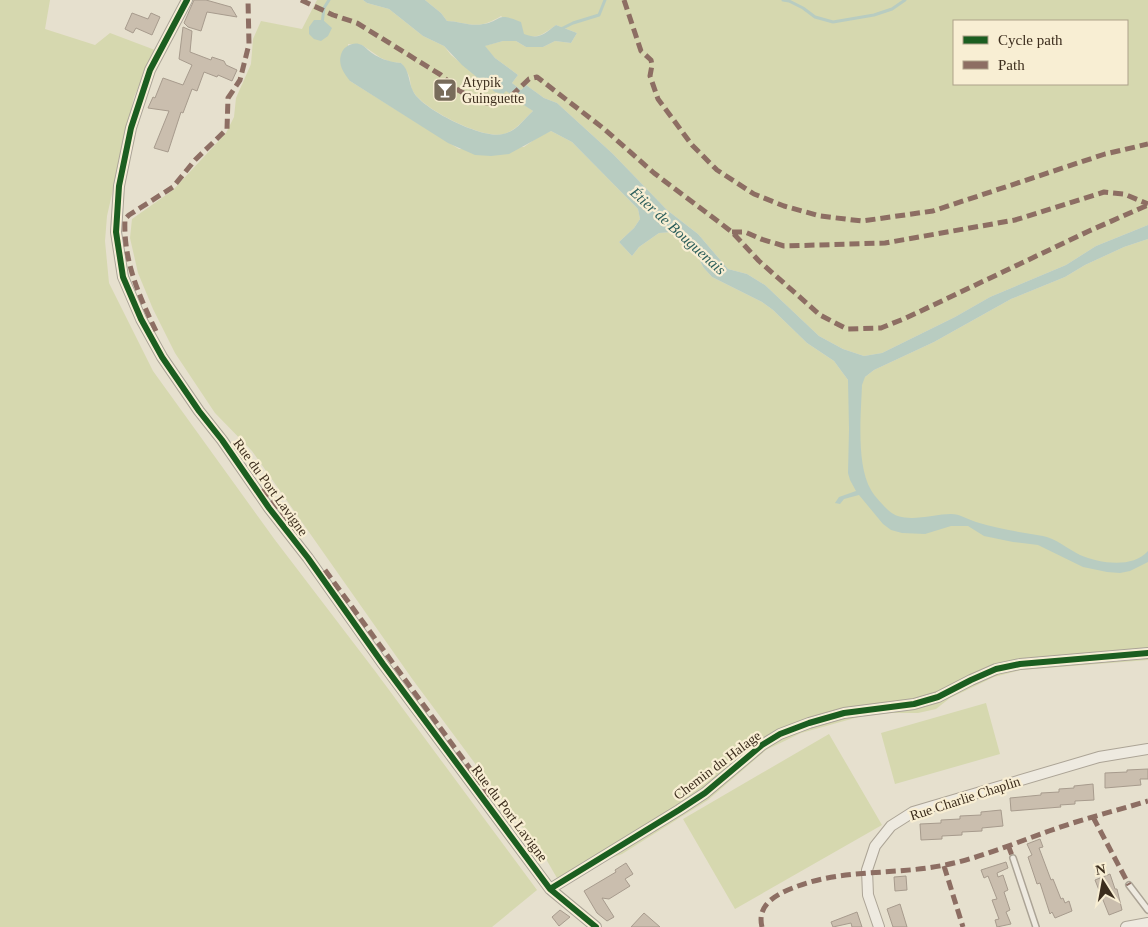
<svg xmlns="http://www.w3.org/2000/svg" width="1148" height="927" viewBox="0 0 1148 927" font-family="'Times New Roman',serif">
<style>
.green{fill:#d6d8af;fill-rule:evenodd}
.water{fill:#b8ccc1}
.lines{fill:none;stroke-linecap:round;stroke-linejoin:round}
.stream{stroke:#b8ccc1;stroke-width:3}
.building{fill:#cabeae;stroke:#a79b8d}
.lane-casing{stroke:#aca496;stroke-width:8}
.street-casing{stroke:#aca496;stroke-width:12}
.lane{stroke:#eeeae0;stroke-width:5}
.street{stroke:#eeeae0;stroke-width:10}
.quiet{stroke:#8d6e63;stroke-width:5;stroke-dasharray:10 5;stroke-linecap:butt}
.cycleway-casing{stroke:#f8eed3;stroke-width:9}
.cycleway{stroke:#1b5e20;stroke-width:6}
.labels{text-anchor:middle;stroke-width:4.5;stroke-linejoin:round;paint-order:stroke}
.poi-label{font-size:14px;fill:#3c2d1d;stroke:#f8eed3;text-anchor:start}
.street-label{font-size:14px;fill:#3c2d1d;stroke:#f8eed3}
.water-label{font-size:15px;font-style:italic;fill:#2b5d5a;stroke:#f8eed3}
</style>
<rect width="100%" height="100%" fill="#e6e0ce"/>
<path class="green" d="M0,0H50L45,29L95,45L110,33L155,50L134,97L107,216L105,241L109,283L153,371L275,540L375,671L537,890L492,927H0Z
M317,0H363L367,3L389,9L423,36L444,46L451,55L473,73L506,90L517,98V100L533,111C523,120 517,130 504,134C484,140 422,109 413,91C410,87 411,81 409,76C407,71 404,67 401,63L391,62L381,58L362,45L348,44L350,81L459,149L524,147L538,137L551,131L572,142L638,209L640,219L634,228L619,242L632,256L639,247L659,233L673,232L684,238L695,250L703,267L712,277L762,302L773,310L807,343L834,361L848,380L865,377L874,370L934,342L1011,299L1065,277L1085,265L1124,247L1148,239V660L1021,670L994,677L950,698L936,709L918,713H891L862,716L801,733L766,750L708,800L622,854L557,878L546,859L413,680L252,451L215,413L175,353L153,309L138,273L130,238L132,219L173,190L226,133L234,117L236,98L251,64L253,39L261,21L302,29Z
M425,0H1148V225L1096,246L1066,265L990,297L955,317L882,353L864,356L843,349L819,336L765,285L747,274L728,269L698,234L667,210L613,154L557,103L544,98L526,85L521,90L512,83L518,75L495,58L484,46L503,41H516L526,47H543L555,41L571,43L577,33L556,25C529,46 525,36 501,16C496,19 489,23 483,24C471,27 459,21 447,21L441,13ZM954,21H1127V84H954Z
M986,703L1000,754L895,784L881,733Z
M829,734L882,825L735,909L683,819Z"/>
<path class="water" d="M363,0H425L441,13L447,21C459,21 471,27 483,24C503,21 495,11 521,22L524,34C539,40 544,34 556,25L577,33L571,43L555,41L543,47H526L516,41H503L485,46L495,58L518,75L512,83L521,90L526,85L544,98L557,103L613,154L667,210L698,234L728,269L747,274L765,285L819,336L843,349L864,356L882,353L955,317L990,297L1066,265L1096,246L1148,225V239L1124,247L1085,265L1065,277L1011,299L934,342L874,370L865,377L862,385C861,414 856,465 871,490C875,497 883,505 888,510C903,525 932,514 951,514C960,514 967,519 976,522C998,529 1020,532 1043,536C1055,538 1068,549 1080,555C1099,563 1132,569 1148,551V562L1130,571L1120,573L1107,572L1083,567L1038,545L1013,542L984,536L968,526H951L925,534L902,533L891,530L883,524L859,495L844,499L840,504L835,503L839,497L856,491L850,480L848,473L849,429L848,380L834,361L807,343L773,310L762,302L712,277L703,267L695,250L684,238L673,232L659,233L639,247L632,256L619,242L634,228L640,219L638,209L572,142L551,131L509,154L491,156L475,155L448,143L350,81C343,72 337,63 342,52C345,45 355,41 362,45C364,46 366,48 368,50C377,58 389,62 401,63C410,71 408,81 413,91C421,109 484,140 503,134C517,131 523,120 533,111L516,100L517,98L506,91L503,94L495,92L462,65L444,46L423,36L389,9L367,3Z
M314,20H323L332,28L328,36L321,41L314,39L309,34V27Z"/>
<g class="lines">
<path class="stream" d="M783,0L789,1L803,8L815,17L833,22L874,15L892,9L905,0
M322,24L324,8L329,0
M561,29L573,23L599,15L605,0"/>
</g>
<path class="building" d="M194,0H206L231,7L237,17L207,12L201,31L188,27L184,23Z
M132,13L148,19L151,13L160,17L152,35L136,28L133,33L125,29Z
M183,27L192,31L190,52L211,60L212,57L224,61L226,65L237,70L232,81L218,75L217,77L204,72L197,91L192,89L183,113L181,112L168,152L154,148L169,111L148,108L153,97L155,98L163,78L183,85L192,65L179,59Z
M1148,769V779H1140L1141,785L1105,788V773L1127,772V770Z
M1093,784L1094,800L1075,801V804L1060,805L1061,807L1011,811L1010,798L1041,795V793L1059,792V789L1074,788V786Z
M1001,810L1003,826L982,828V831L962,832V835L942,836V839L921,840L920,824L941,823V820L960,819V816L981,815V812Z
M1040,839L1043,847L1039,848L1051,880L1053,879L1061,899L1063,898L1065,903L1069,901L1072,911L1055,918L1052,912L1050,914L1040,883L1037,884L1028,857L1032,855L1027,844Z
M1006,862L1008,868L997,873L998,877L1003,875L1008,890L1004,892L1010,910L1006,912L1011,924L997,927L995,920L999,919L992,900L997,899L988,876L984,878L981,870Z
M626,863L633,874L625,879L630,886L609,899L602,898L614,917L607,921L597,913L584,891L616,872L615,870Z
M1110,874L1115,889H1117L1122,910L1109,915L1095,880Z
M906,876L907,890L895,891L894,877Z
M900,904L907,927H893L887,909Z
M560,910L570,917L559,926L552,917Z
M857,912L862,927H852L851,923L833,927L831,922Z
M644,913L660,927H631Z"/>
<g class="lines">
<g class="lane-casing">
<path id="lane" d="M1013,858L1036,927
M1129,885L1148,910"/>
</g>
<g class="street-casing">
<path id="street" d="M187,0L150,70L131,128L119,186L116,232L123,277L141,319L162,357L199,411L222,440L269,508L308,558L383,664L550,889L596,927
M550,889L679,810L705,793L762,745L780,734L809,723L844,713L914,704L938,697L971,680L996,669L1020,664L1148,653
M879,927L868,895L867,870L875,846L891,826L913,812L1099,757L1148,749
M1126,927L1148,923"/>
</g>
<use href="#lane" class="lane"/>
<use href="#street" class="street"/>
<path class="quiet" d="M301,0L333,15L357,23L441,75L458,90L475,99L486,103H497L508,99L529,79L537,77L603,128L654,173L732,232L759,261L820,315L847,329L881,328L906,318L1089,231L1148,205
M624,0L641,51L651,60L652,65L650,76L658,99L692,145L717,170L754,194L784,206L820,216L862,221L933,211L1105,154L1148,144
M732,232H745L761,239L784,246L885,243L1015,220L1104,192L1124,194L1148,204
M156,331C139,296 123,260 125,219L129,215L173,187L195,160L227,129L228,98L240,80L249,44L248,0
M263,488L300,535
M325,570L490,796
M1093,817L1129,885
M1008,845L1013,858
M944,866L963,927
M762,927C756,903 779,893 798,886C843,869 897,875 945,865C980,858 1015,843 1049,831C1082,819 1115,811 1148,801"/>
<g class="cycleway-casing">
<path id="cycleway" d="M187,0L150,70L131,128L119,186L116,232L123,277L141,319L162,357L199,411L222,440L269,508L308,558L383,664L550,889L596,927
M550,889L679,810L705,793L762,745L780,734L809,723L844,713L914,704L938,697L971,680L996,669L1020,664L1148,653"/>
</g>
<use href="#cycleway" class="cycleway"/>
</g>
<defs>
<g id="bar-square" transform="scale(1.25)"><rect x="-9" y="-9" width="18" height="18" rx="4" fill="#786c5b" stroke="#f8eed3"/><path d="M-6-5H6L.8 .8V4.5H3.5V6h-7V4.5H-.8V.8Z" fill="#fff"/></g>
</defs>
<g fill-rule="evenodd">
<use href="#bar-square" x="445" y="90"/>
</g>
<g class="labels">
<g class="poi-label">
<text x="462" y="87">Atypik<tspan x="462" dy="16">Guinguette</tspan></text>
</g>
<g class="street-label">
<text transform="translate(271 487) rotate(54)" y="5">Rue du Port Lavigne</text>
<text transform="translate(717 765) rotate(-37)" y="5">Chemin du Halage</text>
<text transform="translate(965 798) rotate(-18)" y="5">Rue Charlie Chaplin</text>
<text transform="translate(510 813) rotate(53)" y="5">Rue du Port Lavigne</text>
</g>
<g class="water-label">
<text transform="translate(678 231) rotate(42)" y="5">Étier de Bouguenais</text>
</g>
</g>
<rect x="953" y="20" width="175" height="65" fill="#f8eed3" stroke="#ada18a"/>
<rect x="963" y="36" width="25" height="8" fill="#1b5e20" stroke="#ada18a"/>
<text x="998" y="45" font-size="15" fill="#3c2d1d">Cycle path</text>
<rect x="963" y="61" width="25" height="8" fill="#8d6e63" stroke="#ada18a"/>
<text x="998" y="70" font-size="15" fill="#3c2d1d">Path</text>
<g transform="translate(1103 882) rotate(349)" stroke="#f8eed3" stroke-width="4" paint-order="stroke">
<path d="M0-4L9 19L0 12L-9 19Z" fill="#3c2d1d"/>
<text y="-8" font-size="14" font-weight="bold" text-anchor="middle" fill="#3c2d1d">N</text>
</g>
</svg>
